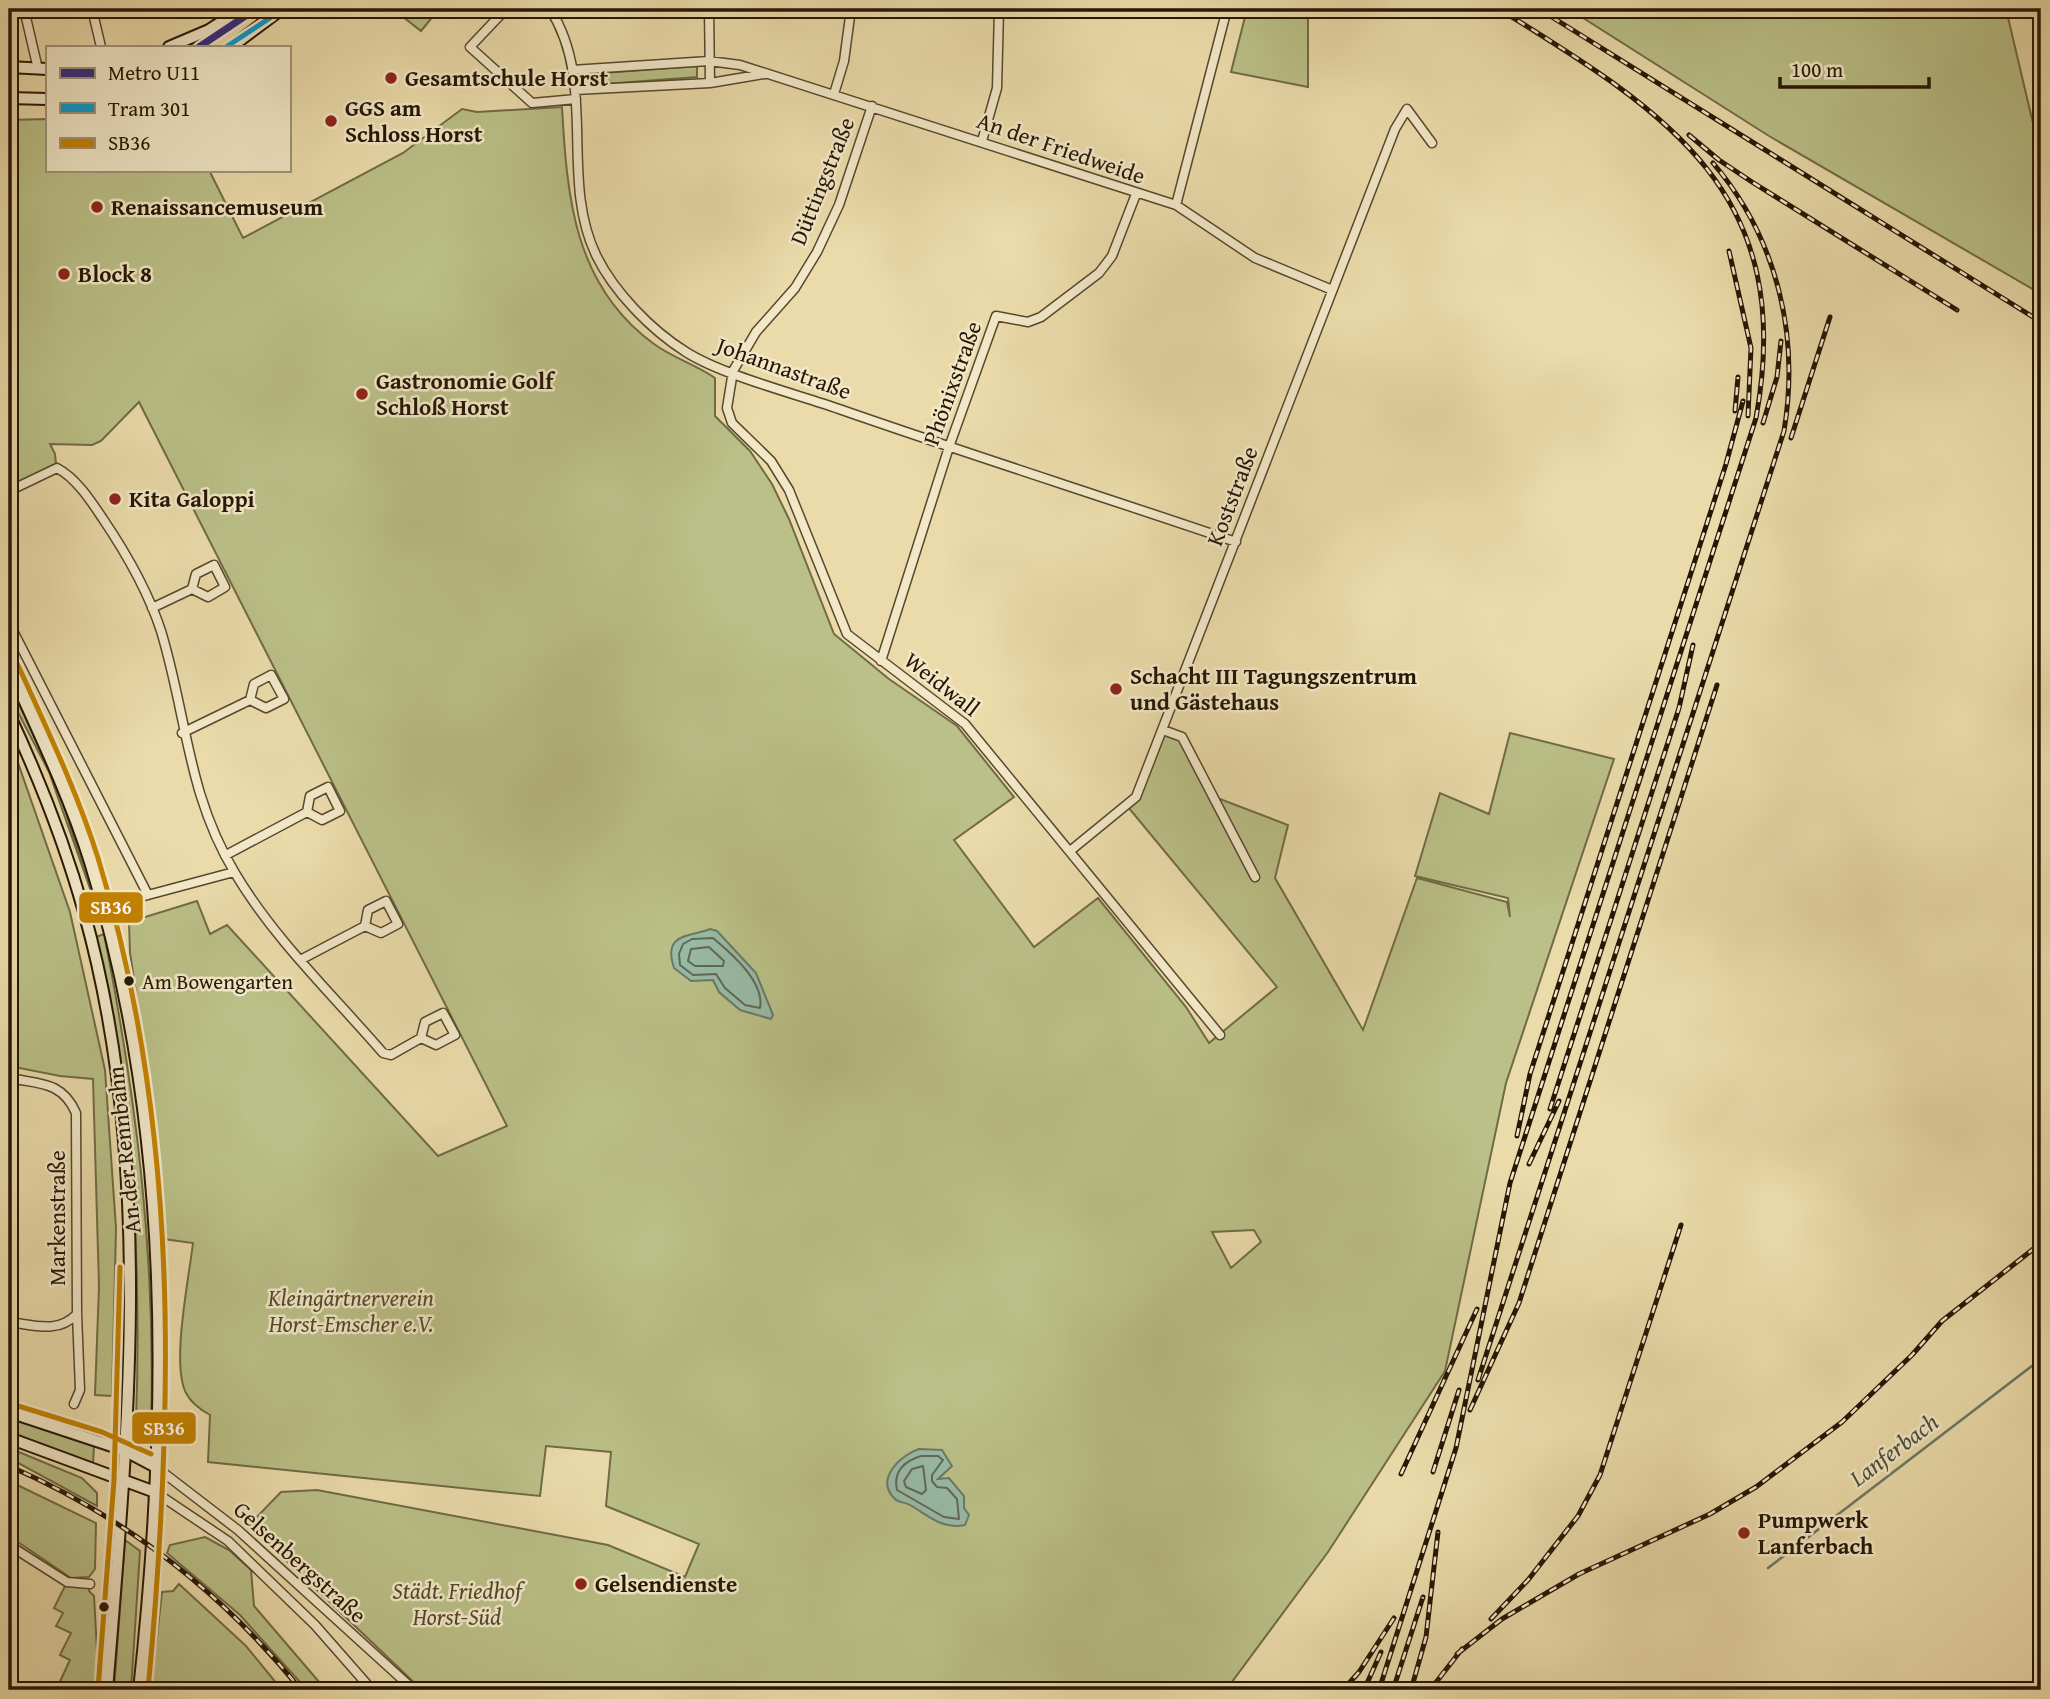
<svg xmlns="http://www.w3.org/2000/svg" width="2050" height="1699" viewBox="0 0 2050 1699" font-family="'Gentium Book Plus',serif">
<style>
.green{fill:#bac087;stroke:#706b46;stroke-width:2;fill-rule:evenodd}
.water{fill:#98bba7;stroke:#6a7966;stroke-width:2}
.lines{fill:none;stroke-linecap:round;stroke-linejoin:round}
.shore{stroke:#5f6856;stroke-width:2}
.stream{stroke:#6a7966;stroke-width:2.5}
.street-casing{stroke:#57472e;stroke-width:11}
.secondary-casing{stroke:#261604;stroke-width:14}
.street{stroke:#f2e8c8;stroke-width:8}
.secondary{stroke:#f2e8c8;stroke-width:10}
.rail-casing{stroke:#261604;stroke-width:5}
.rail{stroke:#f2e8c8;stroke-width:2.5;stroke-dasharray:8;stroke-linecap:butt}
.bus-1-casing{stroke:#f2e8c8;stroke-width:10}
.bus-1{stroke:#c38201;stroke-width:5}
.tram-1-casing{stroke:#f2e8c8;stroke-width:10}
.tram-1{stroke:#069bd2;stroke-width:5}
.metro-1-casing{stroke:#f2e8c8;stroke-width:12}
.metro-1{stroke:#342a82;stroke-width:7}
.poi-dot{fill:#8f2418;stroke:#f2e8c8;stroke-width:2.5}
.bus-dot{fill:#261604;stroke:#f2e8c8;stroke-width:2.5}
.labels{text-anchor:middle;stroke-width:5;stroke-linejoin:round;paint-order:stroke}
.bus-label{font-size:21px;fill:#261604;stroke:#f2e8c8;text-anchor:start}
.poi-label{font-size:23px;font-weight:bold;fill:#261604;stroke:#f2e8c8;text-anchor:start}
.street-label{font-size:23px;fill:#261604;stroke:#f2e8c8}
.park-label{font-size:23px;font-style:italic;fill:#52492b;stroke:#f2e8c8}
.water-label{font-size:24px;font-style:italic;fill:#4e503d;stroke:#f2e8c8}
.line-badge{stroke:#f2e8c8;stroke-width:2.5}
.badge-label{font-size:19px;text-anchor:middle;font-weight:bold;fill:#fff}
</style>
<rect width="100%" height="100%" fill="#ebdbaa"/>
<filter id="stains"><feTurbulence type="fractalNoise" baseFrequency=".00286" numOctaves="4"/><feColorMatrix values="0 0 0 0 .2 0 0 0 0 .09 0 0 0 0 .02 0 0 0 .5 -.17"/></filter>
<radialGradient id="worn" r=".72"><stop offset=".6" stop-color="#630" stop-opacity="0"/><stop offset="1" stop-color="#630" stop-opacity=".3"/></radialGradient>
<path class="green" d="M393,9H439L421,31Z
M1247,9H1308V87L1231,72Z
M1569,9H2006L2041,157V294L1769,136Z
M697,66V77L591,85L590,74Z
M562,107C567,197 574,286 654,344C673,358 697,365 715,378V416L750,451L772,484L789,519L834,634L889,679L957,726L1014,797L954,840L1034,947L1098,898L1186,1007L1209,1043L1277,987L1128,807L1163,730L1182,737L1212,796L1288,825L1275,878L1363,1030L1417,878L1507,902L1510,917L1508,898L1415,876L1440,793L1489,814L1510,733L1614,759L1506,1083L1445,1371L1328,1552L1226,1690H422L249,1525L281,1492L317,1490L608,1545L685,1577L699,1544L606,1506L611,1452L546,1446L540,1496L208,1462L210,1415C201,1410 191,1403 186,1393C171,1364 189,1278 193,1243L164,1239L153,1104L130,953L129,922L197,901L210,934L227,925L438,1156L507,1126L139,402L101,441L92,445L50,444L55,454L56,464L9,487V252L13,242L9,233V120L47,119V170H209L243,238L403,153L462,109L477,112ZM1254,1230L1261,1242L1231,1268L1212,1232Z
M9,681L60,794L93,897L49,772L9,695Z
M9,737L70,912L105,1070L116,1228L112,1396L95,1395L99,1286L93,1079L60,1076L9,1066Z
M104,934C137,1100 156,1259 151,1428L136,1421C142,1258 132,1096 96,937Z
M9,1417L94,1446L93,1463L9,1432Z
M9,1448L82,1478L97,1493V1506L9,1458Z
M9,1481L96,1523L95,1569L89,1577L71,1578L12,1538L9,1545Z
M205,1537L229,1550L251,1570L254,1606L326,1690H307L240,1615L167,1553L170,1545Z
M125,1540L140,1551L131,1690H114Z
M67,1582L90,1584L89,1591L94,1596L98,1669L95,1690H56L70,1660L60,1655L71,1633L56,1626L63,1613L54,1608Z
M179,1584L246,1646L282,1690H151L162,1592L173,1591Z"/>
<path class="water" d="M710,929L717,931L756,973L773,1015L771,1019L740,1010L719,992L713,980L691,981L674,968C662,932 691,937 710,929Z
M919,1449L942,1450L952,1466L938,1479L949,1478L964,1496V1508L969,1515L965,1525C942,1530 928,1515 910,1505C905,1502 899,1503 895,1499C874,1479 901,1455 919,1449Z"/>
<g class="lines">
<path class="shore" d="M713,938C731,953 765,982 760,1008L745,1005L725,988L716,974L693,975L680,965L679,954L683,944L692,939Z
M709,947L724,961L723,966H695L688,961L691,949Z
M921,1456H938L943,1460L932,1475V1481L937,1487L947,1488L957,1499L959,1519L944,1517L897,1490C893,1472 904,1461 921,1456Z
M923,1466L926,1490L922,1494L906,1487L904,1481L912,1469Z"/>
<path class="stream" d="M1768,1568L2041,1359"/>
<g class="street-casing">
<path id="street" d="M24,9L38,69
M92,9L101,47
M506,9L470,47L532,103L576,99
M550,9C598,84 559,178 596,255C614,292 651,330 686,352C722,375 796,394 839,409C971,455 1104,497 1236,542
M709,9L710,83
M1210,9L1226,13
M572,70L709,61L740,65L1176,205L1255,258L1330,289
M575,90L710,83L764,74
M834,94L844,61L851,9
M872,106L839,205L817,252L795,288L756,332L733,371L727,408L732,423L771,461L789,490L847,634L965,724L1220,1035
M982,141L997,88L999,9
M1176,205L1227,9
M9,491L57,468C76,478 91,501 103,519C126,553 148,591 161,631C187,716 187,794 235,873C274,939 333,995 383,1053L391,1055L421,1038L436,1045L455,1035L443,1013L425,1022L421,1038
M152,608L192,589L208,597L225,587L214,565L196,574L192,589
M9,623L148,895
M881,661L949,447L996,316L1028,322L1041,317L1099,273L1112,256L1136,194
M1163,730L1182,737L1255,877
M182,733L250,700L266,708L284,699L271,675L254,684L250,700
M1070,851L1136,797L1395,129L1407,109L1432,143
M226,855L307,812L322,820L340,811L328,787L310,796L307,812
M103,907L234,872
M302,959L365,926L381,933L398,924L386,901L368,910L365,926
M9,1078C39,1084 62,1081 76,1113L77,1314L80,1390L74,1404
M9,1322C34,1325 58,1334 77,1314
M156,1467L238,1530L414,1690
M155,1492L228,1541L315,1625L372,1690
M9,1545L67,1582L90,1584"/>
</g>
<g class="secondary-casing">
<path id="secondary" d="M169,47L209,30L242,9
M231,47L282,9
M9,67L47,69
M9,98L47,99
M9,667C38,731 69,795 90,862C173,1129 169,1416 139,1690
M9,714C39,778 65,844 84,912C155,1164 128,1433 107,1690
M9,1412L124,1450L156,1467
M9,1438L155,1492"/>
</g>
<use href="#street" class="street"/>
<use href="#secondary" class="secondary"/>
<g class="rail-casing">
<path id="rail" d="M1539,9L2041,322
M1689,135L1719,160L1752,182L1957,310
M1729,251L1751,348L1748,416
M1735,411L1738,377
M1763,423L1777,377L1781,341
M1791,438L1830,317
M1550,1109L1679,708L1693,645
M1517,1136L1530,1074L1726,464L1743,401
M1529,1164L1559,1101
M1478,1380L1784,431C1800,335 1777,238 1713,163
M1470,1410L1519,1303L1717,685
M9,1466C124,1516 222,1592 301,1690
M1433,1472L1459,1390
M1401,1474L1477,1309
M1491,1619L1528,1580L1578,1516L1600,1475L1681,1225
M1457,1654L1502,1619L1579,1574L1710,1514L1756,1487L1842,1422L1912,1355L1942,1321L2041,1243
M1343,1690L1359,1672L1394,1618
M1364,1690L1381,1652
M1379,1690L1456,1448L1510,1183L1756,418C1797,193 1669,114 1499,9
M1393,1690L1423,1597
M1411,1690L1426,1637L1438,1532
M1430,1690L1462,1649"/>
</g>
<use href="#rail" class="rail"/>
<g class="bus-1-casing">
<path id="bus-1" d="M206,40L253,9
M17,663C46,727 77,791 98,858C181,1129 174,1412 148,1690
M12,1404L102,1432L151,1454
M98,1689L114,1480L120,1267"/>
</g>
<use href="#bus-1" class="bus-1"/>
<g class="tram-1-casing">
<path id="tram-1" d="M226,47L273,16"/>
</g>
<use href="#tram-1" class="tram-1"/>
<g class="metro-1-casing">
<path id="metro-1" d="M199,47L256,9"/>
</g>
<use href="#metro-1" class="metro-1"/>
</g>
<g class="poi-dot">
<circle cx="391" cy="78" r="7"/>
<circle cx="331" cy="121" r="7"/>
<circle cx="97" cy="207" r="7"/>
<circle cx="64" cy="274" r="7"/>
<circle cx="362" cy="394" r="7"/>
<circle cx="115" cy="499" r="7"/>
<circle cx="1116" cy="689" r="7"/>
<circle cx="1744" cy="1533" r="7"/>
<circle cx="581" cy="1584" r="7"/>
</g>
<g class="bus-dot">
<circle cx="129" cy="981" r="6"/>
<circle cx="104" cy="1607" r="6"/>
</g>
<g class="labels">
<g class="bus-label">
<text x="142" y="989">Am Bowengarten</text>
</g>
<g class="poi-label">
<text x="405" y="86">Gesamtschule Horst</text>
<text x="345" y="116">GGS am<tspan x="345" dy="26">Schloss Horst</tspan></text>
<text x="111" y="215">Renaissancemuseum</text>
<text x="78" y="282">Block 8</text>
<text x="376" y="389">Gastronomie Golf<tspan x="376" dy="26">Schloß Horst</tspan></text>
<text x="129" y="507">Kita Galoppi</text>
<text x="1130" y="684">Schacht III Tagungszentrum<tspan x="1130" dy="26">und Gästehaus</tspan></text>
<text x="1758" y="1528">Pumpwerk<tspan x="1758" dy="26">Lanferbach</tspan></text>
<text x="595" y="1592">Gelsendienste</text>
</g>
<g class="street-label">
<text transform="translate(1061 148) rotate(19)" y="8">An der Friedweide</text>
<text transform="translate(822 181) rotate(-68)" y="8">Düttingstraße</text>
<text transform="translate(784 368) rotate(20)" y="8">Johannastraße</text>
<text transform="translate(952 383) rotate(-70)" y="8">Phönixstraße</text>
<text transform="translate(1232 496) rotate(-69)" y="8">Koststraße</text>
<text transform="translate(942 684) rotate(38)" y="8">Weidwall</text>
<text transform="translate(124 1150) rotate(-96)" y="8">An der Rennbahn</text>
<text transform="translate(57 1218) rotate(-90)" y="8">Markenstraße</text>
<text transform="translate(300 1562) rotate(42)" y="8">Gelsenbergstraße</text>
</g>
<g class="park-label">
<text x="351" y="1306">Kleingärtnerverein<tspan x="351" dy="26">Horst-Emscher e.V.</tspan></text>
<text x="457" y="1599">Städt. Friedhof<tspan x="457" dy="26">Horst-Süd</tspan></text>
</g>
<g class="water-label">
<text transform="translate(1894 1450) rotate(-37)" y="8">Lanferbach</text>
</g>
</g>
<g class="line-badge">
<rect x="78" y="891" width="66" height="33" rx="7" fill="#c38201"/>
<rect x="131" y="1411" width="66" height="34" rx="7" fill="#c38201"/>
</g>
<g class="badge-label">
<text x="111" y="914">SB36</text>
<text x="164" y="1435">SB36</text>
</g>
<rect width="2050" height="1699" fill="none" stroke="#ebdbaa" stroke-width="35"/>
<rect x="10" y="10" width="2029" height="1678" fill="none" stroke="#261604" stroke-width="3.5"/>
<rect x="18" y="18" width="2015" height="1664" fill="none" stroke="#261604" stroke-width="2"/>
<rect x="46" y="46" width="245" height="126" fill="#f2e8c8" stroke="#a0947a" stroke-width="2"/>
<rect x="60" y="68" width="35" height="10" fill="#342a82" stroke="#a0947a" stroke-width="2"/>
<text x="108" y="80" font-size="21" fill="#261604">Metro U11</text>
<rect x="60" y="103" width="35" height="10" fill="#069bd2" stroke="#a0947a" stroke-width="2"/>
<text x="108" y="116" font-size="21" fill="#261604">Tram 301</text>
<rect x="60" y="138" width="35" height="10" fill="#c38201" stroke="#a0947a" stroke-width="2"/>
<text x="108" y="150" font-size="21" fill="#261604">SB36</text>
<path d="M1780 77v10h149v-10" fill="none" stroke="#261604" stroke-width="3.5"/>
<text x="1791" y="77" font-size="21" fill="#261604" stroke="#f2e8c8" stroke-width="5" paint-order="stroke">100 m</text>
<rect width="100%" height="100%" filter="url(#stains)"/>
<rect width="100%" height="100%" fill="url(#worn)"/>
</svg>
